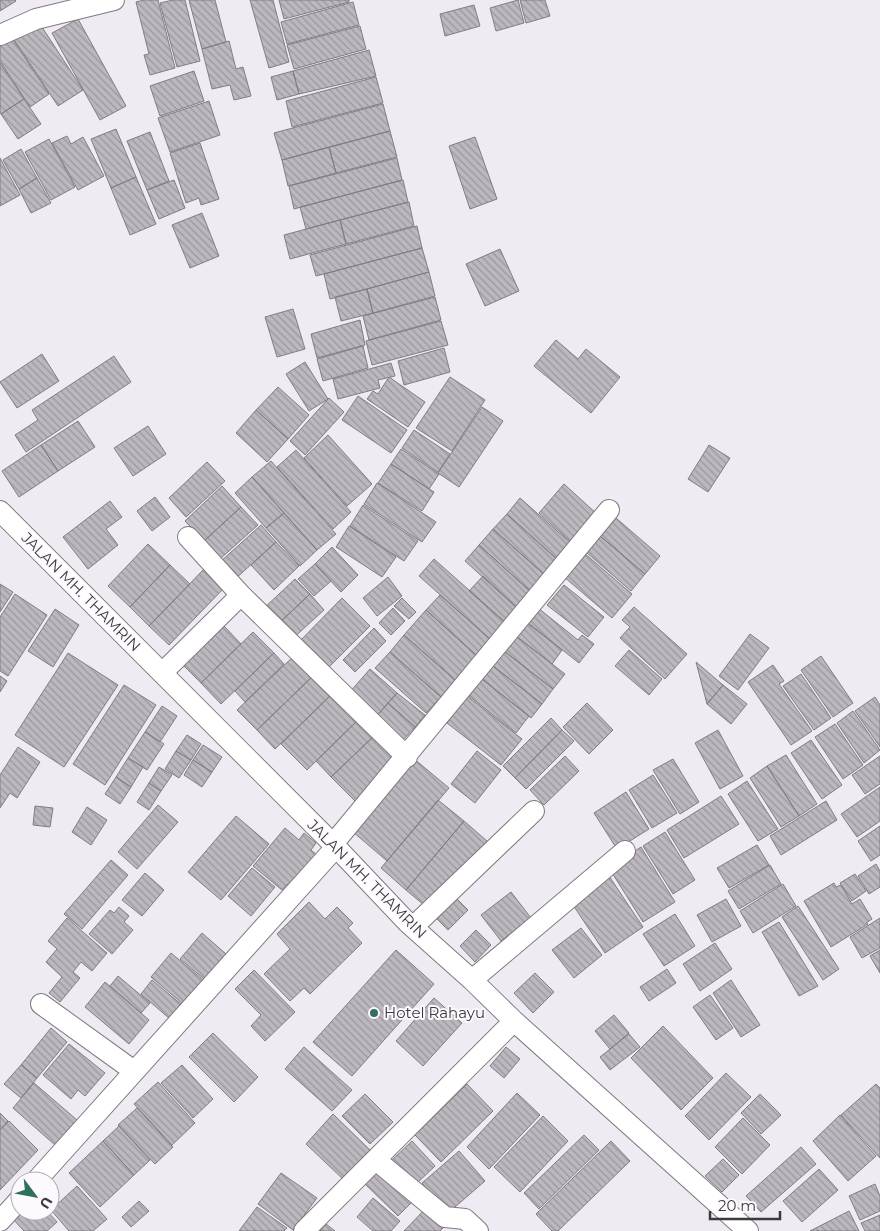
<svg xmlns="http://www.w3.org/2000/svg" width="880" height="1231" viewBox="0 0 880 1231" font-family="Montserrat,sans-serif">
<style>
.building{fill:url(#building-back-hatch);stroke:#827d83}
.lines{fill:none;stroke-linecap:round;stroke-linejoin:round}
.minor-casing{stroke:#7f7a81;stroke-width:22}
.minor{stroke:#fff;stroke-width:20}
.poi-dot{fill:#2e6f5e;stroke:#fef8ff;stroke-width:2}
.labels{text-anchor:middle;stroke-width:4;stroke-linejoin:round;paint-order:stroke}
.street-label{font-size:15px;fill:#3d3a3d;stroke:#fef8ff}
.poi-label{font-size:15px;fill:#3d3a3d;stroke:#fef8ff;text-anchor:start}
</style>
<defs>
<pattern id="building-back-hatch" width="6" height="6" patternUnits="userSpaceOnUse" patternTransform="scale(1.25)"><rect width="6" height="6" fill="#bdb8bf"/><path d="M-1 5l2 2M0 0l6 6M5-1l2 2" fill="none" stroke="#9b979c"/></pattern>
</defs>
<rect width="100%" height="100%" fill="#f0eaf2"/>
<path class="building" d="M0,0H15L16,1L0,11Z
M144,0H158L175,68L150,75L144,55L149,54L136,2Z
M173,0H185L200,61L177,67L160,3Z
M189,0H215L226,42L202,49Z
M250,0H273L289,62L269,68Z
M279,0H349V2L284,19Z
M518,0L524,23L496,31L490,8Z
M520,0H545L550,16L526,23Z
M353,2L359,25L287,44L281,22Z
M474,5L480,26L445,36L440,14Z
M78,19L126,106L100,120L52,33Z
M38,21L83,90L58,106L13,38Z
M360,26L366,49L294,69L287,45Z
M12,38L49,94L30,107L0,61V46Z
M229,41L236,69L243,67L251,96L234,100L230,85L212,89L202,49Z
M369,50L376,76L299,94L293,71Z
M0,63L24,99L1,114L0,112Z
M194,71L204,101L160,116L150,86Z
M293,71L299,94L277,100L271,77Z
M376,77L383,103L292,127L286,101Z
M24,99L41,124L18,139L1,114Z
M209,101L220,135L170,152L158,118Z
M383,104L390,131L282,160L274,133Z
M116,129L136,177L111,188L91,139Z
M390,131L397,157L336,173L329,147Z
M150,132L169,181L147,190L127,141Z
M67,136L71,144L83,137L104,176L78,190L52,143Z
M475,137L497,199L470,209L449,146Z
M49,139L75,187L51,200L25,152Z
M200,143L219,199L201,205L199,198L186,203L170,153Z
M329,147L336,173L288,186L282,160Z
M21,149L37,178L19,189L3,160Z
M0,158L20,195L0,206Z
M397,158L402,180L294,209L289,186Z
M136,177L156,224L130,235L111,188Z
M37,178L51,203L31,213L19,189Z
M174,180L185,208L159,219L147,190Z
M403,180L408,202L306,229L300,207Z
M409,202L414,226L346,244L340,220Z
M202,213L219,256L190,268L172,225Z
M340,220L346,244L290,259L284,235Z
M417,226L422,248L316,276L310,255Z
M422,248L429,272L330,299L324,274Z
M500,249L519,291L485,306L466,264Z
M429,272L435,296L373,313L367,289Z
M367,289L373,313L341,321L335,297Z
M435,297L441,320L369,340L363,316Z
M293,309L305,349L277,357L265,317Z
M360,320L365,345L317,358L311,334Z
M441,321L448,345L372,365L366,341Z
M556,340L578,359L586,349L620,377L591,413L534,366Z
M363,346L368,368L323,381L317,359Z
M444,348L450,372L404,385L398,361Z
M42,354L59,381L17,408L0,382Z
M114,356L131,382L26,452L15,435L38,420L32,410Z
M305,362L328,399L309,411L286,374Z
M391,363L395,376L378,380L380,388L338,399L333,379Z
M389,377L425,402L408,427L367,399L373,391L378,394Z
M450,377L485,400L452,451L416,428Z
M278,387L309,415L288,439L256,410Z
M358,396L407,430L391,453L342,420Z
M329,398L344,412L305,455L290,441Z
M482,407L503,421L459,487L438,473Z
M256,410L288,439L267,462L236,433Z
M78,421L95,447L58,471L41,445Z
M148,426L166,454L133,476L114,448Z
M414,430L450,454L438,472L402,448Z
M328,435L372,484L347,506L304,458Z
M41,445L58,471L19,497L2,471Z
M709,445L730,458L708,492L688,479Z
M401,449L439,474L429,489L391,464Z
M296,450L351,512L333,529L277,467Z
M271,461L336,534L317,550L252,477Z
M207,462L225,481L186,517L169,498Z
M391,464L434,492L422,511L378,483Z
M252,477L284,513L266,528L235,493Z
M377,483L436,522L422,542L364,504Z
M564,484L598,515L572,543L539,513Z
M222,486L241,507L204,541L185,521Z
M155,497L170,517L152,531L137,511Z
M520,498L574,546L560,562L507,514Z
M110,501L122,517L106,529L118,545L88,569L63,537Z
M363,505L418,541L404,561L350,526Z
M241,507L258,525L220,559L204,541Z
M284,513L317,550L300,566L266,528Z
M507,514L560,562L547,577L493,529Z
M616,518L660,556L645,574L600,536Z
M261,525L276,542L234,580L219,563Z
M349,526L396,557L382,577L336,547Z
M493,529L547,577L532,593L479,545Z
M600,536L645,574L631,591L586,552Z
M276,542L299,566L274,590L251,565Z
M148,544L170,565L130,607L108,586Z
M479,545L532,593L518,609L465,561Z
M332,547L358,575L341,592L315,564Z
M583,552L632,594L612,618L563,576Z
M434,559L506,623L491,640L419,576Z
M315,564L331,581L314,596L298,579Z
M170,565L190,584L149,626L130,607Z
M205,568L225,587L169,645L149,626Z
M483,576L518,609L506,623L469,591Z
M388,577L402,596L377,616L363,598Z
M295,579L310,594L276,626L262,610Z
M0,584L13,592L0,612Z
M564,585L604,617L588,637L547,605Z
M15,594L47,615L8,676L0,671V617Z
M310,594L324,610L290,641L276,626Z
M440,595L491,640L477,656L426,610Z
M342,598L370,626L325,671L298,643Z
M402,598L416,612L409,619L394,606Z
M634,607L687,654L665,679L620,638L630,627L622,620Z
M393,608L405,621L391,635L379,623Z
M538,608L578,640L582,635L594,644L579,663L527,622Z
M55,609L79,625L53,667L28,651Z
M426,610L477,656L455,680L404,635Z
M527,623L562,650L552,664L516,636Z
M224,626L241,644L201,683L183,665Z
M374,628L386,641L355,672L343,660Z
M253,632L274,653L221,704L201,683Z
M750,634L769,648L738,690L719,676Z
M404,635L455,680L441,697L390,652Z
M516,636L565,674L553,689L504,651Z
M629,650L662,679L649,695L615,666Z
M504,651L553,689L542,704L493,666Z
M390,652L441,697L426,713L375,668Z
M68,653L118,685L64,767L15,735Z
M274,653L284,664L245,702L235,691Z
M296,654L315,674L257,730L237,710Z
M821,656L853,703L833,717L801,670Z
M696,662L723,685L707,704Z
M773,665L784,681L779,684L812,731L791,745L748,682Z
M493,666L542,704L531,718L482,679Z
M370,669L397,693L375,718L349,693Z
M315,674L333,693L275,749L257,730Z
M801,674L831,718L814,730L783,686Z
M0,676L7,681L0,692Z
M482,679L529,716L516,733L469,696Z
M124,685L156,705L105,785L73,764Z
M723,685L747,704L731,724L707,704Z
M333,693L359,719L307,770L281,744Z
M397,693L425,715L415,727L388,703Z
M467,696L522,739L501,765L447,723Z
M875,697L880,705V747L855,711Z
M388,703L415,727L402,741L375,718Z
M587,703L613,730L589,754L563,727Z
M162,706L177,716L160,742L145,732Z
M853,711L880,750L864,763L837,723Z
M551,718L562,730L515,778L503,766Z
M359,719L375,735L331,777L316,761Z
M835,724L863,765L843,779L815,737Z
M562,730L574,741L526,789L515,778Z
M718,730L743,776L720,789L695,743Z
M145,732L164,744L147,770L128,758Z
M187,735L201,744L191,760L176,751Z
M375,735L399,760L356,802L331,777Z
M811,740L842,785L822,799L791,753Z
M203,745L222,757L212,772L193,760Z
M18,747L40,762L17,798L10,793L0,808V775Z
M176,751L191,760L179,778L165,769Z
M477,751L501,770L475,803L451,784Z
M786,755L817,804L799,816L767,766Z
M565,756L579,771L544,805L530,790Z
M880,756V784L865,794L852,775Z
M128,758L143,767L131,787L116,777Z
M413,758L449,788L387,861L352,831Z
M673,759L699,802L680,814L653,770Z
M193,760L212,772L202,787L184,775Z
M767,766L799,816L781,827L750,778Z
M159,767L172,775L161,791L149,783Z
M653,775L677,813L652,828L629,790Z
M116,777L131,787L120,804L105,794Z
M747,781L778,829L758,841L728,794Z
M149,783L161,791L149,810L137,802Z
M880,787V821L857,837L841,814Z
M626,792L649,829L617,849L594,813Z
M721,796L739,824L684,858L667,830Z
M438,800L464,821L406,890L381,868Z
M826,801L837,820L781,855L770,836Z
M158,805L178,822L137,869L118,852Z
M35,806L53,808L50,827L33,825Z
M87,807L107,820L91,845L72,832Z
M236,816L269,844L221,900L188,872Z
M464,821L487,841L430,910L406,890Z
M880,826V855L871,861L858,841Z
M285,828L299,840L304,833L316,843L311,850L318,856L291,888L287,884L282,890L253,866Z
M665,832L695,880L673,894L643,846Z
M757,845L769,865L729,888L717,868Z
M641,847L675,902L643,922L609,868Z
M111,860L128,875L82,929L64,914Z
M876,864L880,871V887L869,894L858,876Z
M770,865L781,884L739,909L728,891Z
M252,868L275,887L251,916L228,896Z
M145,873L164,890L142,916L122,900Z
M855,874L866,891L852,901L840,883Z
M609,876L643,927L605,953L571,902Z
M834,883L836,887L841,885L852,904L860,899L872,919L866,923L868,924L831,947L804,901Z
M783,884L796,906L753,933L740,911Z
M511,892L531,918L501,941L481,915Z
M457,899L468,910L448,930L437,919Z
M726,899L741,926L712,942L697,915Z
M309,902L325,919L337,907L353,923L348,928L362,943L310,994L304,988L290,1001L264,974L290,949L277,934Z
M798,906L839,969L823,980L782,917Z
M119,907L129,916L124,922L133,930L112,954L89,934L110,910L114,913Z
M675,914L695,946L664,966L643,934Z
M67,918L107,953L92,971L81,962L73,972L80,978L60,1002L49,993L62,977L46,962L57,949L48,941Z
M880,918V948L862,958L850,937Z
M779,922L818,986L799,996L762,932Z
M581,928L602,955L574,978L552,950Z
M476,930L491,945L475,962L460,946Z
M202,933L226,954L204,979L180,959Z
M715,943L732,969L700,991L683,964Z
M396,950L434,984L352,1076L313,1042Z
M880,950V973L870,956Z
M171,953L203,980L183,1004L151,977Z
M667,969L676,983L649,1001L640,987Z
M254,970L295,1012L265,1041L251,1026L261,1015L235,989Z
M535,973L554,992L533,1013L514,993Z
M118,976L150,1003L141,1013L110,986Z
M152,980L182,1005L170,1019L141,994Z
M731,980L760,1025L741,1037L713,993Z
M105,982L149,1020L129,1044L85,1007Z
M710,995L733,1028L716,1040L693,1007Z
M434,998L462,1023L423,1066L396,1041Z
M614,1015L629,1033L610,1049L595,1031Z
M663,1026L713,1078L681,1110L631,1058Z
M51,1028L67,1042L37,1078L21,1065Z
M213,1033L258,1077L234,1102L189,1057Z
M629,1034L640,1047L610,1070L600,1057Z
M69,1044L105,1073L85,1096L78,1090L71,1099L43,1075Z
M304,1047L352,1090L332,1111L285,1069Z
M506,1047L520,1059L504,1078L490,1066Z
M21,1065L37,1078L21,1098L4,1084Z
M182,1065L213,1099L193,1118L161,1083Z
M726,1073L751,1097L709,1140L685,1116Z
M158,1082L195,1123L172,1145L134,1104Z
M34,1083L77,1120L55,1145L13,1108Z
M467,1084L493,1111L441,1162L415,1135Z
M876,1084L880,1088V1158L841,1115Z
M517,1093L540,1115L489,1169L467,1147Z
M365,1094L393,1122L370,1144L342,1116Z
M760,1094L781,1115L761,1134L741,1113Z
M137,1108L173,1147L155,1164L118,1125Z
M0,1113L8,1121L0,1130Z
M333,1114L371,1151L344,1180L306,1144Z
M840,1115L876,1156L848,1181L813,1141Z
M543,1116L568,1141L520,1192L494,1167Z
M743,1118L770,1145L742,1174L715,1147Z
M9,1121L38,1150L0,1190V1130Z
M119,1126L150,1160L134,1175L103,1141Z
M584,1135L599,1150L539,1209L524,1193Z
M103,1141L134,1175L100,1207L69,1173Z
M412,1141L435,1166L414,1186L391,1161Z
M611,1141L630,1161L558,1231H552L536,1214Z
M801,1147L816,1164L761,1212L746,1196Z
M459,1151L485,1181L448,1213L422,1183Z
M723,1159L739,1175L722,1192L705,1176Z
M378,1165L414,1200L398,1216L362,1181Z
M819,1169L838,1190L802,1222L783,1201Z
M281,1173L317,1198L293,1230L258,1204Z
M875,1184L880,1196V1211L860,1220L849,1196Z
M77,1186L107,1219L93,1231H69L51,1210Z
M373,1198L400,1221L391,1231H373L357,1217Z
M139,1201L149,1211L131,1227L122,1217Z
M257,1207L287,1228L284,1231H239Z
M427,1207L446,1225L440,1231H404Z
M21,1211H47L57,1222L47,1231H24L13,1219Z
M849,1211L859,1231H810Z
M880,1215V1231H865L861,1223Z
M326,1224L335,1231H320Z"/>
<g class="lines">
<g class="minor-casing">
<path id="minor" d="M0,35L36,19L114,0
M0,511L336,847L407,922L472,980L514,1021L748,1231
M188,537L241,595L407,757
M162,673L241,595
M333,844L609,510
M413,927L534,811
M472,980L625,851
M41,1004L134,1071
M377,1161L445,1217L465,1219L478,1231
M36,1181L336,847
M0,1221L20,1199
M304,1231L514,1021"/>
</g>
<use href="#minor" class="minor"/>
</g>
<circle class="poi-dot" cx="374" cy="1013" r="5"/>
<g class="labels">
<g class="street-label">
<text transform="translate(81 592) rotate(45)" y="5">JALAN MH. THAMRIN</text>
<text transform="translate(367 879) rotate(45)" y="5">JALAN MH. THAMRIN</text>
</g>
<g class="poi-label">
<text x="384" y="1018">Hotel Rahayu</text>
</g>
</g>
<g transform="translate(35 1196) rotate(122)"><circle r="24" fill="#fef8ff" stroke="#b1acb1"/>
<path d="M0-4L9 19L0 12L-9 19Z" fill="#2e6f5e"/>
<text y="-8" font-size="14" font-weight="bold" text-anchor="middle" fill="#3d3a3d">U</text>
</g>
<path d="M710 1211v8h70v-8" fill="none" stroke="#3d3a3d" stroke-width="2.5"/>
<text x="718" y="1211" font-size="15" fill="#3d3a3d" stroke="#fef8ff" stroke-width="4" paint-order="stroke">20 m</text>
</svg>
